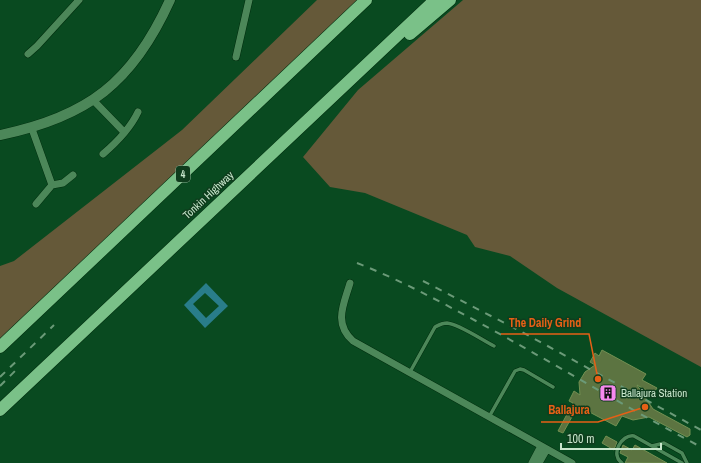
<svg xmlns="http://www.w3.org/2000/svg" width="701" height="463" viewBox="0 0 701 463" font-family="'Archivo Narrow',sans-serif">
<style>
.green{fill:#655939}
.water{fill:#297d8a;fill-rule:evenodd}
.building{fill:#5c7441;stroke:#739052}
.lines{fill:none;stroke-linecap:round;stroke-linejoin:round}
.lane-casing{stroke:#002d0e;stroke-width:4.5}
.street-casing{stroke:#002d0e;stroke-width:8}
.secondary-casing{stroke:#002d0e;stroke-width:11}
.highway-casing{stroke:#002d0e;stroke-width:13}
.lane{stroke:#4c8759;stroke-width:3.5}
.street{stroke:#4c8759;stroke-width:7}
.secondary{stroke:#4c8759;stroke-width:10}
.highway{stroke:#7ac188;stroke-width:12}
.rail{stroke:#6b9a78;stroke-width:2;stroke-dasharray:7 7;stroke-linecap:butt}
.labels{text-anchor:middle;stroke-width:3;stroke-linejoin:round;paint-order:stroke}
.shield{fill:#0f3d1d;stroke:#90b398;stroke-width:1}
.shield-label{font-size:10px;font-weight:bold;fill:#c8e6cc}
.street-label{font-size:11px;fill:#c8e6cc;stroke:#0f3d1d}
.poi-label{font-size:11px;fill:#c8e6cc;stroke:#0f3d1d;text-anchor:start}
.leader{fill:none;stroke:#e66016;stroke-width:1.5}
.callout-dot{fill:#e66016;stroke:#0f3d1d;stroke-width:1.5}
.callout-label{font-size:12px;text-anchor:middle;font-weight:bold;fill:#e66016;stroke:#0f3d1d;stroke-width:3;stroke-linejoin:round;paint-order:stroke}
</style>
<rect width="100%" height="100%" fill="#094a20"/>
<path class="green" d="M317,0H358L0,345V266L14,261L182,130Z
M463,0H701V367L557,288L510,256L475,247L467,235L365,193L330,187L303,157L358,90Z"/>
<path class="water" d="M206,283L228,306L205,328L184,305ZM205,293L219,306L206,318L193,304Z"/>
<path class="building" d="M602,350L646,374L642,380L657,388L653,394L637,385L653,409L690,429V435L687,437L649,417L633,420L622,416L616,426L578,406L563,433L558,431L573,403L569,401L574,391L580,395L579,382L585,372L595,365L590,362L595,353L599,356Z
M606,436L617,442L614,450L602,443Z
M623,445L632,450L635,445L667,463H625L628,457L620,453Z"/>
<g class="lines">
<g class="lane-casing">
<path id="lane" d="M410,372L435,327C439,325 442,323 447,323C459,324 482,340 494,346
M489,417L515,371L520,369L524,370L553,387
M652,446L664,443L682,453L687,463
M622,463C610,455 621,434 634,436L682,463"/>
</g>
<g class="street-casing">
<path id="street" d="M28,54L37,46L79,0
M236,57L249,0
M94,101L124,132
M32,129L52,185
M103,154C117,142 130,129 138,112
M36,204L52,185L63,183L73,175
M350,283C344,304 333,323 353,341L572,463
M532,463L541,446
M539,463L547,449"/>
</g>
<g class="secondary-casing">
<path id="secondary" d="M0,135C88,117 133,82 170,0"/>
</g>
<g class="highway-casing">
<path id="highway" d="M410,34L450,0
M0,347L366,0
M0,410L435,0"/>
</g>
<use href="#lane" class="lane"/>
<use href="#street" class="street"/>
<use href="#secondary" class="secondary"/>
<use href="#highway" class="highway"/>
<path class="rail" d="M357,263C398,279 437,300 476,321C552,362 625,407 701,447
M423,281L522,332L701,430
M0,377L54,325
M0,386L19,367"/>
</g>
<defs>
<g id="building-square" transform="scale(0.9)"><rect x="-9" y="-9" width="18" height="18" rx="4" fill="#f689ee" stroke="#0f3d1d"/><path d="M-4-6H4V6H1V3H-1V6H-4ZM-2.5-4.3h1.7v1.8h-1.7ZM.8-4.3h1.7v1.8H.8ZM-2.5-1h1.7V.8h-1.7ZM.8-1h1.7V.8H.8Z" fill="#111"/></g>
</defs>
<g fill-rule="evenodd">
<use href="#building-square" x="608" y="393"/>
</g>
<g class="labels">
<rect class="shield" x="176" y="166" width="14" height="16" rx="3"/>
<g class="shield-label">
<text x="183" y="178">4</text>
</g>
<g class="street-label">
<text transform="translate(208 195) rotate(-43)" y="4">Tonkin Highway</text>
</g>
<g class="poi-label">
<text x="621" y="397">Ballajura Station</text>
</g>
</g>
<path class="leader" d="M598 379L589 334H501M645 407L598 422H541"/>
<g class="callout-dot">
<circle cx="598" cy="379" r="4"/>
<circle cx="645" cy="407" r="4"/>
</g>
<g class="callout-label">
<text x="545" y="327">The Daily Grind</text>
<text x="569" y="414">Ballajura</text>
</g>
<path d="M561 443v6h100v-6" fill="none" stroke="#c8e6cc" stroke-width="2"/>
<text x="567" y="443" font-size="12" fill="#c8e6cc" stroke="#0f3d1d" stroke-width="3" paint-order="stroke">100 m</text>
</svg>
